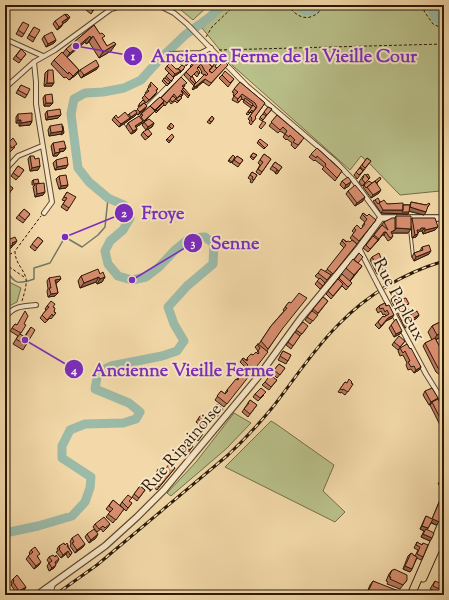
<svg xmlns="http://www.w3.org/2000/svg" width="449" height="600" viewBox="0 0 449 600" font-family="'Sorts Mill Goudy',serif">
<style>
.green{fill:#b9c08a;stroke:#726d48}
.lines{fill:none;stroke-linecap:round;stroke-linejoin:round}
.stream{stroke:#6f7a68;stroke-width:1.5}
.river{stroke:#9bbaa8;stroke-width:9}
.service-casing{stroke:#5e4a30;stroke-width:4}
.minor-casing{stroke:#5e4a30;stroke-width:6}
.tertiary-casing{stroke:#5e4a30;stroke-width:8}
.primary-casing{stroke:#2c1a07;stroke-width:9}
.path{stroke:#2c1a07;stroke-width:1;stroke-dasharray:3 2;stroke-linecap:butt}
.service{stroke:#f7e6c7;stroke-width:2}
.minor{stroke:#f7e6c7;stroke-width:4}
.tertiary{stroke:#f7e6c7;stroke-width:5.5}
.primary{stroke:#f3d9a9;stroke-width:7}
.rail-casing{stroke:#2c1a07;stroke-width:3}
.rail{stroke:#f7e6c7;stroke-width:1.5;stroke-dasharray:4.5;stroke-linecap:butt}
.minor-bridge-casing{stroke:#5e4a30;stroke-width:6;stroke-linecap:butt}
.minor-bridge{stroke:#f7e6c7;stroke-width:4}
.wall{fill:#bb7a60;stroke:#2c1a07;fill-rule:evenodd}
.shaded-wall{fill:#98634e;stroke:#2c1a07}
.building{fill:#d98e70;stroke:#2c1a07}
.labels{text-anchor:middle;stroke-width:4;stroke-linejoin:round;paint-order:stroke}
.street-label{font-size:17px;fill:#2c1a07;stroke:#f7e6c7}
.leader{fill:none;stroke:#7b2cbf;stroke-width:1.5}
.callout-dot{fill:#7b2cbf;stroke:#f7e6c7;stroke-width:1.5}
.mark-label{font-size:12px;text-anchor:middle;font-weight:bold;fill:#fff}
.callout-label{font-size:18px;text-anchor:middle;font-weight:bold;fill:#7b2cbf;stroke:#f7e6c7;stroke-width:4;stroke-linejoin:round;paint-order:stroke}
</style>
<rect width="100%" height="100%" fill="#f3d9a9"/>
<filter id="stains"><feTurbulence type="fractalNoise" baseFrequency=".005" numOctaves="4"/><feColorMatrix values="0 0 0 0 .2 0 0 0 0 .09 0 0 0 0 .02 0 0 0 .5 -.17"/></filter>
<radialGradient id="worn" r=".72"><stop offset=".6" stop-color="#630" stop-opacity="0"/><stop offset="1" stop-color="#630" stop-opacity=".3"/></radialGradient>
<path class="green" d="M175,5H209L193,20Z
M228,5H292L298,10L312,14L323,5H430C428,16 433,22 444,25V189L440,191L400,195L370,164L361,156L350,170L233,66L202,28Z
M5,278L9,282L21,288L17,302L5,308Z
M234,413L251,423L226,449L171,496L167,493L196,462Z
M271,421L276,424L334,465L323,491L345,512L335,522L225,467Z"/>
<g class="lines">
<path class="stream" d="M5,269C15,284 17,285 34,279V268L50,263L65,237L82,247L98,235L105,227L108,198"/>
<path class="river" d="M297,5L305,11L318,8L322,5
M437,5L433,11L436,18L444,21
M5,533L38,526L72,516L85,502L90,488L91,477L62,458V446L70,430L85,424L123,423L136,419L140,412L129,403L95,389L98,372L111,366L162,356L177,351L184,341L174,324L168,307L187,286L213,264L214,244L205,237L190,238L175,250L159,267L146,277L132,280L118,276L108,264L105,251L110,241L123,230L130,218L124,205L108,198L89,182L78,168L71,114L74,99L85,93L103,92L124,88L141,80L159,60L185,35L210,17L221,5"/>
<g class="service-casing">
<path id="service" d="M410,229L413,256"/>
</g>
<g class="minor-casing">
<path id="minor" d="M150,5L160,6L174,13L187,24L247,86L335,161L354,181L381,218
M5,39L43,56
M171,54L201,53
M34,62L36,82V104L52,202L44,213
M5,88L34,62L55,50L111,9L115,8L116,5
M127,124L145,110L201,53L211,48
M5,170L18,156L42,146
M359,248L377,283
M385,298L426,374L444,403
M5,318C13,306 23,306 36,305
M50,595L53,584"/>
</g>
<g class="tertiary-casing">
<path id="tertiary" d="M37,595L105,546L137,517L164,490L258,377L301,318L359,248L381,218H444"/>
</g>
<g class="primary-casing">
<path id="primary" d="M423,578L442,535
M411,595L444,519"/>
</g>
<path class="path" d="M288,5C293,13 303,21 313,16C318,14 322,8 326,5
M426,5L424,11L433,24L444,29
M206,37L212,27L235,5
M219,50L444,44
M5,257L14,252
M5,264L24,277
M22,301C24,294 27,286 26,278C23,268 15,263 15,251L41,216"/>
<use href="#service" class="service"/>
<use href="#minor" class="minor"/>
<use href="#tertiary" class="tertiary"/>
<use href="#primary" class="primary"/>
<g class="rail-casing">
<path id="rail" d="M55,595L97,565L228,455C244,440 258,425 272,408C294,380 313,350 338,325C367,295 404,273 444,261"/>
</g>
<use href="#rail" class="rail"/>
<g class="minor-bridge-casing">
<path id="minor-bridge" d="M377,283L385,298"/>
</g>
<use href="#minor-bridge" class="minor-bridge"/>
</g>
<path class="wall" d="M81,5H97L91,14L81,6Z
M70,17L66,22L63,23L61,27L57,30L53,24L55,21Z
M23,22L24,34L22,37L16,34Z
M94,25L107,46L111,51L99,58L89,42L86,44L85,42L67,57L79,70L76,75L69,80L66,77L64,78L51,64L54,60L63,53L66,49Z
M34,27L35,38L33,42L27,38Z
M44,36L56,40L54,43L46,47L42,39Z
M21,49L26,54L19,63L13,59Z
M182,54H197L195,57L186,66V63L180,64V61H176V58L177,57L180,56Z
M216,57L215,67L217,68H225L209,86L203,82L198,86L197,88H195L193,90L192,89L194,86L184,75L186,72L191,67L190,66L193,63L208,59L211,62L210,64L212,67L214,64L212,63ZM199,67L202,72L201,73L204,75L196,83L192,76L194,74L197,77L200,72L197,69Z
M167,66L176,69H184L178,74L173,77L172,81L167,86L162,81L169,73L165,69Z
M97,69L81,78L78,73L80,70Z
M48,70L52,86H44L45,73Z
M222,75L234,79L228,87L219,78Z
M181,77L185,86L183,87L189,96L188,98L182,91L183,94L181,97L180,100L177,103L175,101L171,104L169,101L165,106L164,105L156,113L155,111L142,124V123L141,124L136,127L137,129L135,132L131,134L126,127L128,123L140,116L141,114L160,97L161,98Z
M240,82L265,103L255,117L256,118L251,125L249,123L250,121L248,119L252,113L251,112L248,115L246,114L251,108L243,102L244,100L241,99L238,103L232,100L234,96L233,95L234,93L232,92Z
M150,84L158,89L156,91L155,95L146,103L142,98L146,94L145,93L149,88L148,87Z
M21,85L27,95L25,98L16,93Z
M45,95L50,106H44L43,98Z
M143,100L145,109L138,115L136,114L135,116L129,120L128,121L119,127L112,120L114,117L118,118L128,115L129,114L136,111L139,108L138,106Z
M268,107L272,109L262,121L259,119Z
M47,111L61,115L58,118L46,120L45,114Z
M18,114L32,121L30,125L19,126V123H16V117Z
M277,115L302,141L295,149L291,145L292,143L287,139L286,140L283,137L285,134L280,131L278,133L269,126Z
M212,116L214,119L210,124L207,122Z
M144,122L154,123L152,127L146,130L142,125Z
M171,123L173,127L170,130L167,128Z
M50,126L64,133L63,134L61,135V134L49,136L48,130Z
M143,132L152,134L149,137L145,140L141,135Z
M173,138L169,143L166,140L167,139Z
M260,139L267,146L264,149L257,143Z
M8,143L15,147L10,152L6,146Z
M53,143L66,148L64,151L60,152L57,156H53L51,146Z
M317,148L342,171L335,181L322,169L324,167L315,160L314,161L309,157Z
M253,153L257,155L253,160L250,157Z
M264,154L271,159L260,175L256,172L260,165L258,163Z
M233,155L235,157L231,163L228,161Z
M30,156L35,159L40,166L38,170L30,171L28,159Z
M237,156L243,160L238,167L232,163Z
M367,158L371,161L357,179L354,175Z
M56,160L66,168L55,170L53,163Z
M275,162L282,167L277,174L275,173V172L270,169Z
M18,166L24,170L16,180L11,176Z
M252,172L257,175L252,183L250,182L251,180L248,178Z
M59,176L68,185L66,188L59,189L56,179Z
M363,176L370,178L362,186L359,182Z
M381,179L377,183L379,193L371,198L363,187L364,185L372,183L375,181Z
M33,180L38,183L45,192L43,195L35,197L33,187L35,185H32V181Z
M342,181L349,186L344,189L340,185Z
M5,184L13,188L6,198H5Z
M348,191L363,201L355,206L346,194Z
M67,192L69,208L67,211L61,207L65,201L62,200Z
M375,200L387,204L410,205L411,202L426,205L430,204L427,208L424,215L409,211L408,214L381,213L373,201Z
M442,201H444V215L440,205Z
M24,209L30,214L23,223L16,218Z
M363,213L367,216L376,220L357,244L350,238L354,233L352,231L357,225L361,229L363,227L362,226L365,222L360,218Z
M396,216L411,220L412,218L438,227L435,230L423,234L422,231H420L418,233L416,237L412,238L411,226L408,233H393L391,234L393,236L391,239L388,241L384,235H382L376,243L368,252L363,248L384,222L395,218Z
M5,235L10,239L15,244L13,245L11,248L5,250Z
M38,237L43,241L35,251L30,247Z
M343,239L354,247L320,289L315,284L319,279L315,276L318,273L326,271L344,248L340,244Z
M422,247L429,254L414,261L412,257L414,253L420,251Z
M372,257L380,259L383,271L377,274L370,260Z
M359,264L362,266L350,281L352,283L346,290L342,286L331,299L326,294L346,268Z
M100,274L105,277L102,282L97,284L96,282L80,288L78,281L81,276Z
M49,278L61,279L58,282L56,283L58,293L55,296L48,297L47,291L48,289L47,281Z
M323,297L328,301L310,324L305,320Z
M393,297L407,307L410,315H419L417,318L411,322L409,326L405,328L391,300Z
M289,302L281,330L267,351L224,407L215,400L221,391L225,394H226L225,393L227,390L237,379L240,375L246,368L240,362L243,358L246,360L251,354L253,355L256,353L258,351L255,347L258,344H259L271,326L284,311L283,310Z
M385,303L392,318L386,321L379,329L375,325L383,316L384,317L386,316L385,314L383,315L381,311L378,313L376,309L379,306Z
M47,306L53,307L54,312L56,313L51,319L50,318L45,323L40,318L46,310L45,309Z
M396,319L400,334L394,337L389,328Z
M444,320V335L436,340L444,355V378L436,372L423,346L425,343L432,340L428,332L432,326Z
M303,322L306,329L299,337L291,349L286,345Z
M15,324L17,325L24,324L20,334L24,337L31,327L26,345L23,350L13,344L18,336L10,331Z
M405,341L398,350L392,345L394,342Z
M400,348L410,349L421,367L419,370L414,373L411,369L408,370L406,365L407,363L403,355L400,356L398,351Z
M283,351L291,355L286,364L278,360Z
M279,364L285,368L277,378L272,373Z
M277,380L269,390L262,385L265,382Z
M345,382L347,383H351L353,384L345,395L341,392V393L338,392Z
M425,391L438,398L436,400L444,411V433L430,405L431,404L429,405L423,395Z
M255,394L264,395L258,401L253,397Z
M250,400L257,405L248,417L242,412Z
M223,409L216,418L210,414L212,411Z
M201,415L203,417L210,418L203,428L196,422Z
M197,430L203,434L198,441L192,436Z
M187,442L193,446L188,453L182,449Z
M159,468L163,472L175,468L157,490L152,486L159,477L155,474Z
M443,476H444V487L438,484Z
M140,486L145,490L137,501L132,497Z
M444,490V509L439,522L436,525L431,523L427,530L430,541L421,537L424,531L420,529L424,520L426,516L432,519Z
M113,500L124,509L113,523L106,517L110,512L106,509Z
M122,502H130L132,503L126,511L120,505Z
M95,524H110L108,527L103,532L101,529L97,532L93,527Z
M87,534L96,538L89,543L85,537Z
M72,538L85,544L83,547L75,553L70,546L71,544L70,542Z
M417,542L422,545L423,543V557L421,560L417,558L412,569L410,572L403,569L408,556L411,553L413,555L415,556L418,550L414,548Z
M65,545H68V546L72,553L70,556L68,558L66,554L61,558L56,552L58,551L57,549L59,546Z
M31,550L38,557L39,565L34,569L26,559L30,554L29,553Z
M49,557H55L59,559L57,563L55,564L54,568L49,571L47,566L49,563L47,560Z
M444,565V578L439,576Z
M392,570L407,580L400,589L387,584L388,582L386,581L389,574Z
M13,579L26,587L24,590L17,594L11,585L12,584L11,582Z
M373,581L400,595H366L370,585Z
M435,581L444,591L442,594L430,589Z"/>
<path class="shaded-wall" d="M70,17L66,22L60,25L62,22Z
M63,24L61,27L57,30L59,27Z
M90,36L85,42L65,59L70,53Z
M93,36L89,42L86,44L91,38Z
M56,40L54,43L46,47L48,44Z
M116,44L111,51L99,58L103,52Z
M177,60H181L180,61H176Z
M188,60L186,63L180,64L182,61Z
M99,66L97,69L81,78L84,75Z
M184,69L178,74L173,77L175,74Z
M79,70L76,75L69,80Z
M205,79L203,82L193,90L195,87Z
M47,83H54L52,86H44Z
M157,92L155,95L146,103Z
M164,101L162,105L156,110L142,124L155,110Z
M46,103H53L50,106H44Z
M147,106L145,109L138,115L140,112Z
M137,113L135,116L129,120L131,117Z
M61,115L58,118L46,120L48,117Z
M130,118L128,121L119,127L121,124Z
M18,120H21L19,123H16Z
M32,121L30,125L19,126L21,123Z
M143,121L141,124L133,129L135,126Z
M154,123L152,127L146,130L148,127Z
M137,129L135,132L131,134L133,131Z
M63,131L61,134L49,136L51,133Z
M66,148L64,151L57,152L59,149Z
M60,152L57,156H53L55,153Z
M68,165L66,168L55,170L57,167Z
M40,166L38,170L30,171L32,168Z
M277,170L279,171L277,174L275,173Z
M351,182L349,186L344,189L346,185Z
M68,185L66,188L59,189L61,186Z
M381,190L379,193L371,198L373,195Z
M45,192L43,195L35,197L37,194Z
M365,197L363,201L355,206L357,203Z
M410,207L426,212L424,215L408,211Z
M383,210H403L409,212L408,214L381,213Z
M438,227L435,230L423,234L425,230Z
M396,228L411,229L408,233H393L388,236L391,232L395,230Z
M421,228H425L422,231H420L418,233H415L417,230Z
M384,232H386L384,235H382L377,242Z
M418,234L416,237L412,238L415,235Z
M17,241L15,244L13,245L11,248L5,250L7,247L12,243Z
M431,251L429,254L414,261L416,257Z
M362,266L348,284L354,275Z
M386,268L383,271L377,274L380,271Z
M99,277L96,282L80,288L84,283Z
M105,277L102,282L97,284L100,279Z
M61,279L58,282L53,283L55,280Z
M58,293L55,296L48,297L51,294Z
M394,315L392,318L386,321L379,329L388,318Z
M419,315L417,318L408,323L410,320Z
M411,323L409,326L405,328L408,325Z
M402,331L400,334L394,337L396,334Z
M444,331V335L433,341L437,335Z
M421,367L419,370L414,373L416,370Z
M438,398L436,401L432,402L431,404L429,405L431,402Z
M433,519L439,522L436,525L431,522Z
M422,526L428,528L426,532L420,529Z
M98,534L96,538L89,543L91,540Z
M423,534L432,538L430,541L421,537Z
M85,544L83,547L75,553L77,550Z
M68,551L66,554L61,558L63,555Z
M41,562L39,565L34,569L36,566Z
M56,565L54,568L49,571L52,568Z
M405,566L412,569L410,572L403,569Z
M26,587L24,590L17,594L19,591Z"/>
<path class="building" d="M86,5H97L93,11Z
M65,14L68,18L62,22L63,24L59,27L55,21Z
M67,14L70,17L68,18L65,15Z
M5,16L8,18L5,22Z
M23,22L29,25L24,34L18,30Z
M94,25L100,34L102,33L105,36L102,38L107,46L114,42L116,44L103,52L93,36L91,38L90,36L70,53L66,49Z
M34,27L40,30L35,38L29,35Z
M52,32L56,40L48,44L44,36Z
M21,49L26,54L21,60L16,56Z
M62,52L79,70L73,76L69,72L68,74L54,60Z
M206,53L209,57L207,58L211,62L209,64L212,67L209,70L212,73L224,61L228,65L211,83L205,79L195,87L194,85L205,74L206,76L208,74L204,70V69L201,64L197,68L200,72L199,74L197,71L191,77L186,72L193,65V63L197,59Z
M182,54H197L188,63V60L182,61Z
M181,56V60H177V57Z
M216,57L219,59L215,67L217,68L212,73L209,71L216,63L213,61Z
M96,60L99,66L84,75L80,70Z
M170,63L176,69H178L181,71L175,74L167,66Z
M182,65L185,67L180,73L181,71L178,69Z
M48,70H53L54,83H47Z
M6,71L8,72L5,76V72Z
M225,71L234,79L230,83L222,75Z
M169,73L174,78L171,81L166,76Z
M192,76L196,83L195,84L190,79Z
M181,77L187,83L182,86L184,88L181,91L183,94L182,96L181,94L177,98L174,94L167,103L161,98Z
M165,78L170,82L168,84L163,79Z
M151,82L158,89L156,90L157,92L149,100L144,95L149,91L147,89L151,86L150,84Z
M240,82L265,103L255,117L256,118L253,122L251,120L252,118L250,116L257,107L255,103L242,94L238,99L234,96L238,92L234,89Z
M21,85L30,89L27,95L18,90Z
M184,88L190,95L189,96L182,89Z
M52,94L53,103H46L45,95Z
M173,96L176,99L172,102L170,99Z
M180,96L182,98L178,101L176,99Z
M241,96L242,98L239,102L237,100Z
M160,97L164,101L155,110L150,106Z
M245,98L253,104L252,106L244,100Z
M143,100L146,103H144L140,106L139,104Z
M144,103L147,106L140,112L137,109Z
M163,103L164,105L157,111L156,110Z
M253,105L256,108L253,112L252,110L249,113L248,112Z
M150,106L155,111L144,121L141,117L143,115L141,114Z
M268,107L272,109L267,115L264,112Z
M60,109L61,115L48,117L47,111Z
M135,110L137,113L131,117L129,114Z
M125,112L130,118L121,124L114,117L116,115L118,118Z
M32,113V121L21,123V120H18V114Z
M263,114L266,116L263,120L260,117Z
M277,115L304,138L298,145L293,142L295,140L290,135L289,137L285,134L287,131L283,127L280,130L271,122Z
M139,116L143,121L135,126L137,129L133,131L128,123Z
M212,116L214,119L211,122L209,120Z
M149,119L154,123L148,127L144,122Z
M263,121L266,123L261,129L259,127Z
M171,123L174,126L172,129L169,126Z
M62,124L63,131L51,133L50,126Z
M62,126H63L64,133H62V132L63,131Z
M148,129L152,134L148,137L143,132Z
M172,134L174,137L170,141L167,139Z
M13,138L17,144L12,148L8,143Z
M260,139L268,145L265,148L258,141Z
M64,141L66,148L59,149L60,152L55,153L53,143Z
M317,148L342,171L337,178L325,166L326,164L317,156L316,158L311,154Z
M253,153L257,155L254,158L251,156Z
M264,154L271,159L262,172L258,169L263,162L260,160Z
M233,155L235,157L232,162L229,160Z
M30,156H34L35,159L39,158L40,166L32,168Z
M237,156L243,160L240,164L234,160Z
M67,157L68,165L57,167L56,160Z
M367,158L371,161L365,168L362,165Z
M275,162L282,167L279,171L277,170V169L272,166Z
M18,166L24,170L19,177L13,173Z
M360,167L364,170L362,172L363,171L360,168Z
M360,168L363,171L359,175L356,172Z
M252,172L257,175L254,180L252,179L253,177L250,175Z
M365,174L369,179L365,183L362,179L364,177L363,176Z
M368,174L370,178L368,180L369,179L366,175Z
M66,175L68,185L61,186L59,176Z
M348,177L351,181V182L346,185L342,181Z
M380,177L381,179L376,183L375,181Z
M38,179L39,183L34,184L33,180Z
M369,181L372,183L366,188L364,185Z
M375,181L381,190L373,195L367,187Z
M6,183L13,188L8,195L5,193V184Z
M44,183L45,192L37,194L36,184Z
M355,185L365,197L357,203L348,191Z
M67,192L76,197L69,208L63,204L67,198L64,197Z
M378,198L380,202L378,204L375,200Z
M384,200L387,204L403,203V210H383L379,203Z
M411,202L426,205L429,203L430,204L428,206L426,212L410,207Z
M403,205H410L409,212H402L403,210Z
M24,209L30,214L25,220L19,215Z
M363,213L367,216L369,214L376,220L359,241L352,235L356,230L354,228L357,225L361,229L365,224L364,223L367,219L362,214Z
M396,216H411V229L396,228Z
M392,218H395V230L391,232L393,236L390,238L386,232H384L379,239L374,235L382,225L388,230L384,222Z
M412,218H435L438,227L425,230V228H421L420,230H417L418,234L415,235Z
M8,233L10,239L15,237L17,241L12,243L13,245L7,247L5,241V235Z
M373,236L378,240L370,249L366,245Z
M38,237L43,241L37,248L32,244Z
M343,239L346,242L348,241L350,242L352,240L357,244L333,274L327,269L346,245L342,241Z
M429,245L431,251L416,257L414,253L423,250L422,247Z
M359,253L363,257L358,263L354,260Z
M379,253L381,258H380L386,268L380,271L372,257Z
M353,259L362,266L354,275L346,268Z
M98,269L100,274L103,272L105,277L100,279L99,277L84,283L81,276Z
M321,269L331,275L327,280L318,273Z
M342,274L352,283L348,287L339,278Z
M60,276L61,279L55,280L58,293L51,294L49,288H51L49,278Z
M320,278L325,283L323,286L317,281Z
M338,279L343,284L333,296L328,291Z
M299,293L307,298L283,328L268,349L261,341L271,326L287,308L285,307L289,302L291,303Z
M399,293L402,299L406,298L409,304L406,305L410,315L417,311L419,315L410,320L411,323L408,325L393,297Z
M323,297L328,301L318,313L313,309Z
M51,301L55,304L53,307L55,308L54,312L56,313L53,316L52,314L47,320L42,315L49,307L47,306Z
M385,303L386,306L389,305L394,315L388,318L381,326L378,322L383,316L384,317L389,314L387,310L385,312L383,308L380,309L379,306Z
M25,311L28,316L24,324L26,325L21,333L12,328L15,324L17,325Z
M312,311L318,315L313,321L307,317Z
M396,319L402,331L396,334L391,325Z
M444,320V331L437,335L432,326Z
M303,322L308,326L302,334L296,330Z
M31,327L35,330L26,345L16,339L20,334L25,337Z
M295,332L300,336L293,346L288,342Z
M399,336L405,341L400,347L394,342Z
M435,338L444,355V373L438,368L425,343Z
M257,344H258L268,352L227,404L217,396L221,391L225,394L228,391L227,390L236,379L238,380L240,375L248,365L242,359L243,358L247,361L248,359L247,358L251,354L253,355L256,352L258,354L259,353L258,351L260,348Z
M407,344L410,349L411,348L421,367L416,370L414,366L411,367L408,362L410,361L405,351L403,353L400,348Z
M283,351L291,355L288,361L280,356Z
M279,364L285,368L280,375L274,370Z
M270,375L277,380L271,387L265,382Z
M349,379L352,382L351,383L353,384L348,392L343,389V390L340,389L345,382L347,383Z
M261,388L266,392L260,398L255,394Z
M432,388L438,398L431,402L425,391Z
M438,399L444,411V426L432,402Z
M250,400L257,405L250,414L244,409L249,403H248Z
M217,404L223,409L218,415L212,411Z
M201,415L203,417L205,415L210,418L206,425L198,419Z
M197,430L203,434L200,437L194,433Z
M187,442L193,446L190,450L184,446Z
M170,463L175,468L159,487L154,483L161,473L157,470L159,468L163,472Z
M443,476H444V483L441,481Z
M140,486L145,490L139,498L134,494Z
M444,491V509L439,522L433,519L428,528L422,526L426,516L432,519Z
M128,495L132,498L129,501L132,503L128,508L122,502Z
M113,500L124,509L116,520L108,514L113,509L109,506Z
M104,517L110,524L105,528L103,526L99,529L95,524Z
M94,529L98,534L91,540L87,534Z
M426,529L434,533L432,538L423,534Z
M78,534L85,544L77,550L72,543L74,542L72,538Z
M417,542L422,545L423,543L428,545L423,557L417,554L420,547L416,545Z
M64,543L65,545L67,543L68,545L67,546L72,553L70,555L68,551L63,555L59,549L60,548L59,546Z
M35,547L40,554L37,556L41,562L36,566L28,556L33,552L31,550Z
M411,553L413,554V555L417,557L412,569L405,566Z
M53,555L55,557L56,555L59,559L55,562L56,565L52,568L49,563L52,561L49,557Z
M444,567V574L442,573Z
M394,569L407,575V580L403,585L390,579L391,577H389L392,570H394Z
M17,575L26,587L19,591L13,582L14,581L13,579Z
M373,581L401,592L400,595H369L367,594Z
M435,581L444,585V591L433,586Z
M434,591L442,595H433Z"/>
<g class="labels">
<g class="street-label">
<text transform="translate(400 299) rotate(62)" y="6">Rue Papleux</text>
<text transform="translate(181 447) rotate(-49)" y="6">Rue Ripainoise</text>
</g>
</g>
<path class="leader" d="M76 46L133 56M65 237L124 213M132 280L193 243M25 340L74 369"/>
<g class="callout-dot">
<circle cx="76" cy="46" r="4"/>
<circle cx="65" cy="237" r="4"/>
<circle cx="132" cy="280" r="4"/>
<circle cx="25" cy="340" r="4"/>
<circle cx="133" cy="56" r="10"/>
<circle cx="124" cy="213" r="10"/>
<circle cx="193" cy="243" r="10"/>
<circle cx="74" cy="369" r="10"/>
</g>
<g class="mark-label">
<text x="133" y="60">1</text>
<text x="124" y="217">2</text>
<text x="193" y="247">3</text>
<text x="74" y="374">4</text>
</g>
<g class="callout-label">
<text x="284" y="62">Ancienne Ferme de la Vieille Cour</text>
<text x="163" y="219">Froye</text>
<text x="235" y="249">Senne</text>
<text x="183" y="376">Ancienne Vieille Ferme</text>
</g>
<rect width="449" height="600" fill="none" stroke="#f3d9a9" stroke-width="20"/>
<rect x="6" y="6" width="437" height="588" fill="none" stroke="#2c1a07" stroke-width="2"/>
<rect x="10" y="10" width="429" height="580" fill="none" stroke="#2c1a07"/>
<rect width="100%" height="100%" filter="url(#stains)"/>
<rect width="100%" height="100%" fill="url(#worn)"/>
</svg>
